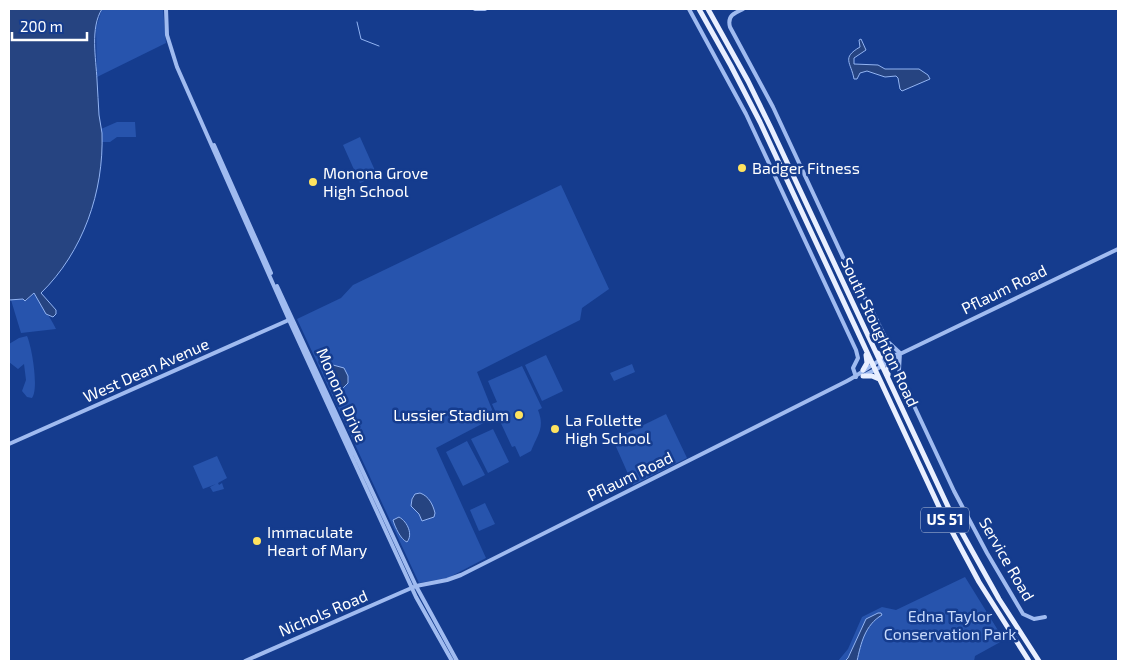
<svg xmlns="http://www.w3.org/2000/svg" width="1127" height="670" viewBox="0 0 1127 670" font-family="'Exo 2',sans-serif">
<style>
.green{fill:#2754ad}
.water{fill:#264481;stroke:#92b4f3}
.lines{fill:none;stroke-linecap:round;stroke-linejoin:round}
.stream{stroke:#92b4f3;stroke-width:1}
.minor{stroke:#a0bbf0;stroke-width:4}
.major{stroke:#e9efff;stroke-width:5}
.poi-dot{fill:#ffe35f;stroke:#153c8e;stroke-width:2}
.labels{text-anchor:middle;stroke-width:5;stroke-linejoin:round;paint-order:stroke}
.shield{fill:#153c8e;stroke:#b9c4dd;stroke-width:1}
.shield-label{font-size:15px;font-weight:bold;fill:#fff}
.poi-label{font-size:16px;fill:#fff;stroke:#153c8e;text-anchor:start}
.street-label{font-size:16px;fill:#fff;stroke:#153c8e}
.park-label{font-size:16px;fill:#c7d9fb;stroke:#153c8e}
</style>
<rect width="100%" height="100%" fill="#153c8e"/>
<path class="green" d="M102,9H163L166,43L97,77L96,28Z
M117,122H135L136,137H117L110,142H101V129Z
M360,137L377,175L360,183L343,145Z
M561,185L609,289L582,308L580,320L477,372L495,417L436,448L486,558L448,578L419,583L297,319L341,298L353,285Z
M35,293C41,306 50,316 56,329L21,333L11,300L23,299L26,301Z
M27,336C32,347 39,389 32,398L27,397L22,391L26,380L24,364L18,369L9,362V344L19,338Z
M546,355L563,391L542,401L525,365Z
M632,364L635,372L614,381L610,373Z
M522,366L542,408L538,410C545,428 538,434 531,451L520,457L515,446L512,447L492,404L497,402L488,381Z
M666,414L687,458L633,485L613,440Z
M493,429L509,462L488,473L471,439Z
M467,441L485,475L463,486L446,452Z
M217,456L227,478L218,483L219,485L222,483L224,489L213,492L210,487L216,484L203,489L193,466Z
M485,503L495,524L479,531L470,510Z
M965,577L1004,640L975,656L974,661H838L848,649L862,617L882,607L896,610Z"/>
<path class="water" d="M9,9H102C90,28 96,58 97,80C98,92 98,103 99,115C100,121 101,127 102,133C104,192 83,252 41,293L56,310V314L53,317L46,314L34,293L25,301L23,299L9,300Z
M861,39L866,50L854,58V64L878,65L885,69H919L928,75L930,79L902,91L900,89L898,78L896,76L885,77L867,71L860,73L857,79H854C851,62 841,58 860,47L859,40Z
M333,365L344,368L348,376V383L343,388L338,387L328,372L329,368Z
M420,493C429,496 433,505 435,513L434,517L422,521L419,514L411,506L412,499L415,494Z
M399,517C408,522 413,535 407,542C401,540 395,527 393,520Z
M878,613H881L882,615C865,625 861,643 857,661H845L848,658L866,619Z"/>
<g class="lines">
<path class="stream" d="M357,22L361,39L379,46"/>
<path class="minor" d="M166,9L167,35L177,67L289,320L416,597L452,661
M475,9H485
M689,9L746,114L856,350L858,358L853,368L856,377
M743,9C734,13 727,16 730,27L773,107L854,281L870,306L887,341L900,353L899,370L901,378L954,491L987,553L1023,614L1034,619L1045,617
M214,145L271,273
M277,286L416,586L457,661
M880,365L893,357
M865,375L894,360L900,354L1118,249
M9,444L291,319
M245,661L416,586L447,580L461,575L847,381C865,372 879,356 900,354"/>
<path class="major" d="M699,9L731,66L760,122L940,509L979,582L1029,661
M708,9L748,81L771,128L951,513L999,599L1039,661
M876,352L882,356H889
M863,370L867,363L866,355
M888,375V369L891,362
M863,376H872L879,379"/>
</g>
<g class="poi-dot">
<circle cx="742" cy="168" r="5"/>
<circle cx="313" cy="182" r="5"/>
<circle cx="519" cy="415" r="5"/>
<circle cx="555" cy="429" r="5"/>
<circle cx="257" cy="541" r="5"/>
</g>
<g class="labels">
<rect class="shield" x="921" y="507.5" width="48" height="25" rx="4"/>
<g class="shield-label">
<text x="945" y="525">US 51</text>
</g>
<g class="poi-label">
<text x="752" y="174">Badger Fitness</text>
<text x="323" y="179">Monona Grove<tspan x="323" dy="18">High School</tspan></text>
<text x="509" y="421" text-anchor="end">Lussier Stadium</text>
<text x="565" y="426">La Follette<tspan x="565" dy="18">High School</tspan></text>
<text x="267" y="538">Immaculate<tspan x="267" dy="18">Heart of Mary</tspan></text>
</g>
<g class="street-label">
<text transform="translate(1004 289) rotate(-26)" y="6">Pflaum Road</text>
<text transform="translate(880 332) rotate(65)" y="6">South Stoughton Road</text>
<text transform="translate(146 370) rotate(-24)" y="6">West Dean Avenue</text>
<text transform="translate(342 395) rotate(66)" y="6">Monona Drive</text>
<text transform="translate(630 476) rotate(-26)" y="6">Pflaum Road</text>
<text transform="translate(1007 559) rotate(60)" y="6">Service Road</text>
<text transform="translate(323 613) rotate(-23)" y="6">Nichols Road</text>
</g>
<g class="park-label">
<text x="950" y="622">Edna Taylor<tspan x="950" dy="18">Conservation Park</tspan></text>
</g>
</g>
<rect width="1127" height="670" fill="none" stroke="#ffffff" stroke-width="20"/>
<path d="M12 32v8h75v-8" fill="none" stroke="#ffffff" stroke-width="2.5"/>
<text x="20" y="32" font-size="15" fill="#ffffff" stroke="#153c8e" stroke-width="4" paint-order="stroke">200 m</text>
</svg>
